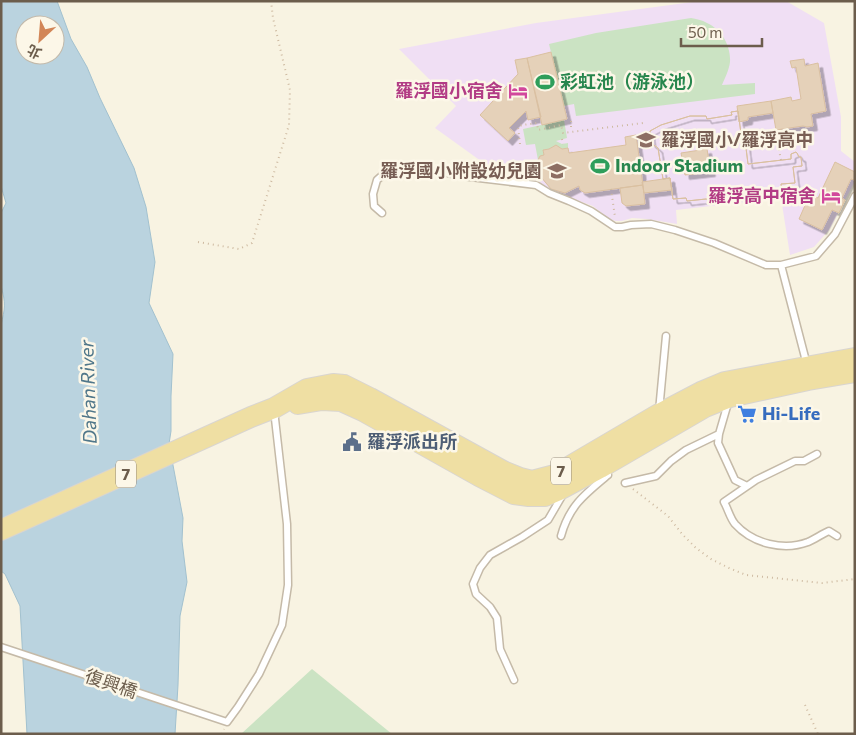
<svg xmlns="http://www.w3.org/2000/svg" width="856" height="735" viewBox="0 0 856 735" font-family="Commissioner,'Noto Sans TC',sans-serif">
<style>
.education{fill:#f0dff4}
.green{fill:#cbe3c3}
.water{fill:#bad3df;stroke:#a2c1cf;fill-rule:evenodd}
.building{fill:#e5d1b9;stroke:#dac0a0;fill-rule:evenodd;filter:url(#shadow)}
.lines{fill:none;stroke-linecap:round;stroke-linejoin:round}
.service-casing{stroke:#c5baa8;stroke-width:9}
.primary-casing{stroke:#d9d5d0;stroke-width:22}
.path{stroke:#cebaa1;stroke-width:2;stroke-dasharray:1 4;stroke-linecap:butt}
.service{stroke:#fff;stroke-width:6}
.primary{stroke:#efdfa3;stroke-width:20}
.labels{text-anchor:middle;stroke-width:5;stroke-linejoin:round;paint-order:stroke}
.shield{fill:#fcf7e8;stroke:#978b7b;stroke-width:1}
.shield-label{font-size:16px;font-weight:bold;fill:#6c5d4c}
.leisure-label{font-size:18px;font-weight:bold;fill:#27864d;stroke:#fcf7e8;text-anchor:start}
.hotel-label{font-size:18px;font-weight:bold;fill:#b23c85;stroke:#fcf7e8;text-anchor:end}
.education-label{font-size:18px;font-weight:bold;fill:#785e54;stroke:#fcf7e8;text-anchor:start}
.shop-label{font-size:18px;font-weight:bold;fill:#366cbe;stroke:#fcf7e8;text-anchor:start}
.service-label{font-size:18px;font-weight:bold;fill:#4e5e75;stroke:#fcf7e8;text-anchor:start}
.street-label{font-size:18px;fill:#6c5d4c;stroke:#fcf7e8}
.water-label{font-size:19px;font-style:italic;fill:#50778a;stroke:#fcf7e8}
</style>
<defs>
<filter id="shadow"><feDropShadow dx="4.5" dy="4.5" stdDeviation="0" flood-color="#0004"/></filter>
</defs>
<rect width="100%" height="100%" fill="#f8f3e2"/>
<path class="education" d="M700,1H786L824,23L841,117V151L855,162V181L829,230L814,247L790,255L781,198L676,210L677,224L647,219L632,218L622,221H616L609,219L593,206L549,190L536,182L492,169L435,128L456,106L399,49L536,23Z"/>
<path class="green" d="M691,18C696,19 702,20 707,23C722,30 731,46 730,62C729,70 725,78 722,85L755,83V94L576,116L574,104L564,106L549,44L596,33Z
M564,120L567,138L556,141L562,144L568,143V148L562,149L556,145L549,149L543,150L544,155L540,156L538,160L535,144L526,145L523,129Z
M312,669L392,734H241Z"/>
<path class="water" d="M1,1H57L71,39L87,67L100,98L134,168L146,207L155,262L149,303L173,354L171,396V431L169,444L183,518L182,541L187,582L180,616L178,685L175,734H27L20,606L5,574L1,571V325C5,309 6,303 1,286V213L6,203L1,186ZM25,25H55V55H25Z"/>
<path class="building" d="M551,52L567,119L542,125L527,58Z
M527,58L541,117L528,120L526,111L509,128L515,133L508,141L480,115L518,74L515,60Z
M804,59L805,66L818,63L826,111L811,114L813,126L807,127L803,126L776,130L771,101L791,97L792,101L801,99L796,67L792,68L790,61Z
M771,101L773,113L748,117V120L739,122L737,106Z
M738,111L742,141L745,140L748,164L791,159V154L796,152L797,153L799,157H801L802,166L793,167L795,183L781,184L782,191L687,201L686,198L673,199L670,178L663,179L658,148L651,143L650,131L661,125L690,116H706L707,119L732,115L731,112ZM707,149L711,172L685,175L681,153Z
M738,111L742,141L745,140L748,164L791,159V154L796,152L797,153L799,157H801L802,166L793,167L795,183L781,184L782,191L687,201L686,198L673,199L670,178L663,179L658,148L651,143L650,131L661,125L690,116H706L707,119L732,115L731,112Z
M636,135L643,185L585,193L580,190L579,186L565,193L551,189L541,177L540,165L538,160L540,156L544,155L543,150L549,149L556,145L562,149L568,148L569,153L626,145L625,137Z
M835,162L855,172V178L854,180L851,179L842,198L845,200L839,213L832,210L822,230L799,219L810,194L818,198Z
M670,178L672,190L644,193L642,182Z
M643,185L645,204L626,206L622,203L620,188Z"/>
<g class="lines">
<g class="service-casing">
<path id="service" d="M382,213L374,206L373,194L377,180L385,173L407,171L443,172L462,176L536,185L549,193L569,201L591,211L615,227H622L631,225L651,224L675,230L714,243L766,265H781L816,256L835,234L855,196
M781,265L807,365
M728,403L719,434L718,443L735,480L747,486
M659,411L666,336
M817,454L804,461H795L756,480L724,502C728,509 730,518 735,524C753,544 784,551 808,542C815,539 822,534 829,531L837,536
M625,483L656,476L671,461L686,450L719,434
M561,536C569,506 585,494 608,475
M1,647L227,722L238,707L259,674L282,625L288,585L287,524L274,410
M514,680L500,649L497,618L490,607L476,594L473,584L480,568L490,555L522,537L548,520L562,496"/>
</g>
<g class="primary-casing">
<path id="primary" d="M298,404L322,400L341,401L363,411L479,476L514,494L529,496H545L559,490L600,468L705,407L730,397L808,380L855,372
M1,530L251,417L274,408L307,389L333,384L344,385L370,398L503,471L520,478L532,481L555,475L659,414L701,392L725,382L855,358"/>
</g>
<path class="path" d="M571,121V128
M562,139L563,144
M520,144L518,127L522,125L537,123L538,130L561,125L563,133L643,123
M781,160L779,150L782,143L787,141L800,143L803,140V132L801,126
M611,189L615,217
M198,242L239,249L252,243L289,125L290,90L273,18L271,1
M633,489L668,516L682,534L696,548L711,559L729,568L746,575L822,583L855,579
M805,705L818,734
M222,734L224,729"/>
<use href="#service" class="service"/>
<use href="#primary" class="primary"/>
</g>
<defs>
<g id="stadium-bare" transform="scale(1.5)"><path d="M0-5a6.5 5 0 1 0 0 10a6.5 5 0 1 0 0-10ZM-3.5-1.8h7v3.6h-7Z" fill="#2e9e5b" stroke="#fcf7e8" stroke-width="2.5" paint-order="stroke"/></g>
<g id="hotel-bare" transform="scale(1.5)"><path d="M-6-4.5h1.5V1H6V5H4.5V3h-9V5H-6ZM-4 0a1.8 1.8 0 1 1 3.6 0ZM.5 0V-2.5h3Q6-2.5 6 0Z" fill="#d1479c" stroke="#fcf7e8" stroke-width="2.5" paint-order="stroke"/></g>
<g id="school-bare" transform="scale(1.5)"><path d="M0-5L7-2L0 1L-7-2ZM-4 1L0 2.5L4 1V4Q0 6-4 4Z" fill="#8d6e63" stroke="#fcf7e8" stroke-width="2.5" paint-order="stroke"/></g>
<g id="supermarket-bare" transform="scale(1.5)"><path d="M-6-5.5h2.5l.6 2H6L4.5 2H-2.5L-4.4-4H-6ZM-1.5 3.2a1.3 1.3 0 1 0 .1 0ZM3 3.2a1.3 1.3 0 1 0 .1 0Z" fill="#3f7fe0" stroke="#fcf7e8" stroke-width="2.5" paint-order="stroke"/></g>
<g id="civic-bare" transform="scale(1.5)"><path d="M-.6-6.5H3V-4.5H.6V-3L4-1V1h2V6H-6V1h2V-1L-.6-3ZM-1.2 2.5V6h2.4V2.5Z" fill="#5c6f8a" stroke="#fcf7e8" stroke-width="2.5" paint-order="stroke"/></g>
</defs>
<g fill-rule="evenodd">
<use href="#stadium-bare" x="545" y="82"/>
<use href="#hotel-bare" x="518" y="91"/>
<use href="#school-bare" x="646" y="140"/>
<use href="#stadium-bare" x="600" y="166"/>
<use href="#school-bare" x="557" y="171"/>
<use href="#hotel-bare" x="831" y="196"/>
<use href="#supermarket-bare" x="747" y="414"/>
<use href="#civic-bare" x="352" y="442"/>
</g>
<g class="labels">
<g class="shield">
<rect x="551" y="457.5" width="20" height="27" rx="4"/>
<rect x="116" y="460.5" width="20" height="27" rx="4"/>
</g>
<g class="shield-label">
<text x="561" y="477">7</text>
<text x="126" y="480">7</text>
</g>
<g class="leisure-label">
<text x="560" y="88">彩虹池（游泳池）</text>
<text x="615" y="172">Indoor Stadium</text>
</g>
<g class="hotel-label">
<text x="503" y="97">羅浮國小宿舍</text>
<text x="816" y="202">羅浮高中宿舍</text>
</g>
<g class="education-label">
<text x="661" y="146">羅浮國小/羅浮高中</text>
<text x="542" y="177" text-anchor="end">羅浮國小附設幼兒園</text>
</g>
<g class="shop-label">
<text x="762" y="420">Hi-Life</text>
</g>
<g class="service-label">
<text x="367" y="448">羅浮派出所</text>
</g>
<g class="street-label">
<text transform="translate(111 684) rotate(19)" y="6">復興橋</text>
</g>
<g class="water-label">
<text transform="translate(88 392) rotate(-92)" y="7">Dahan River</text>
</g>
</g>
<rect width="856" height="735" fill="none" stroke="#6c5d4c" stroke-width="5"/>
<g transform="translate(40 40) rotate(206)"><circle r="24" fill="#fcf7e8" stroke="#c2b9aa"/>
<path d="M0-4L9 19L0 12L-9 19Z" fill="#d28657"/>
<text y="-8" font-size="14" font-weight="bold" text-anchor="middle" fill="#6c5d4c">北</text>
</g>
<path d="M681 38v8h81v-8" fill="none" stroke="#6c5d4c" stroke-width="2.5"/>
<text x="688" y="38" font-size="15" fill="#6c5d4c" stroke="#fcf7e8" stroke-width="4" paint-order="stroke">50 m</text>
</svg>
